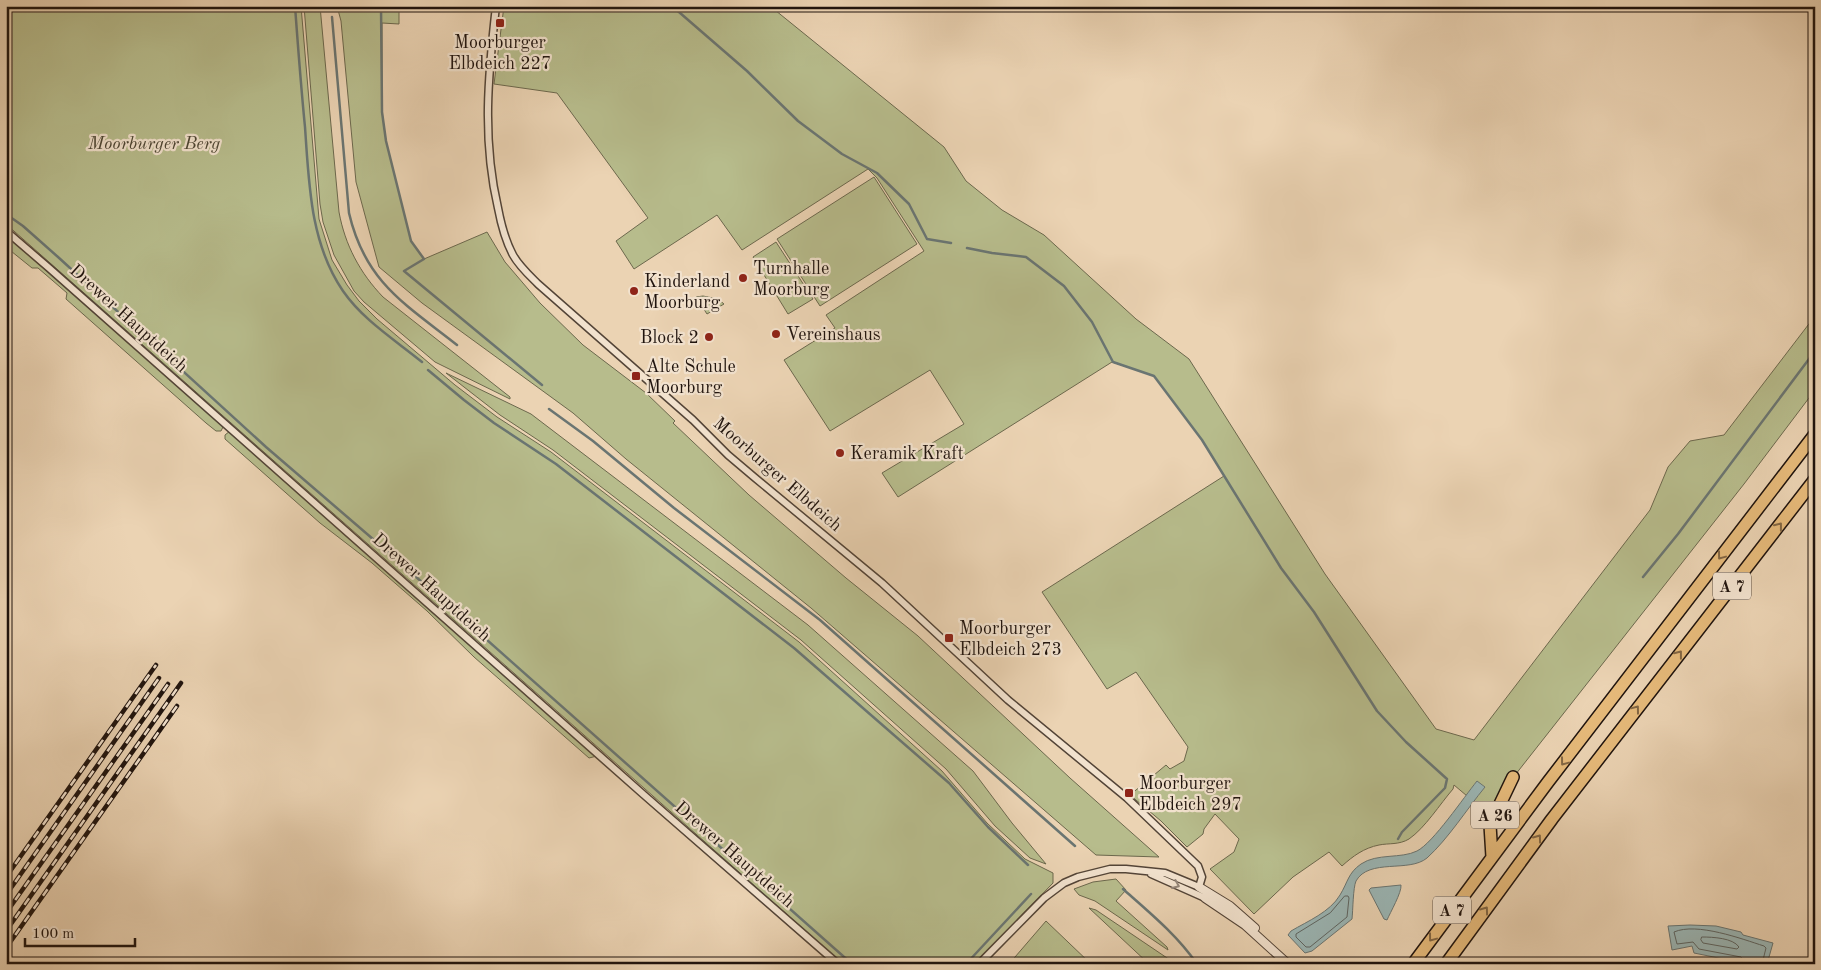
<svg xmlns="http://www.w3.org/2000/svg" width="1821" height="970" viewBox="0 0 1821 970" font-family="'Old Standard TT',serif">
<style>
.green{fill:#b7bc8c;stroke:#6c684d}
.water{fill:#9bb6b5;stroke:#6a7572}
.lines{fill:none;stroke-linecap:round;stroke-linejoin:round}
.shore{stroke:#5e6562;stroke-width:1}
.stream{stroke:#6a7572;stroke-width:2.5}
.minor-casing{stroke:#534437;stroke-width:9}
.tertiary-casing{stroke:#534437;stroke-width:10}
.motorway-casing{stroke:#20140e;stroke-width:14}
.minor{stroke:#f2e2ce;stroke-width:6}
.tertiary{stroke:#f2e2ce;stroke-width:8}
.motorway{stroke:#e6ba7a;stroke-width:11}
.rail-casing{stroke:#20140e;stroke-width:4.5}
.rail{stroke:#f2e2ce;stroke-width:2.5;stroke-dasharray:8;stroke-linecap:butt}
.oneway{stroke:#836744}
.oneway2{stroke:#948578}
.poi-dot{fill:#8f2418;stroke:#f2e2ce;stroke-width:2}
.labels{text-anchor:middle;stroke-width:4.5;stroke-linejoin:round;paint-order:stroke}
.shield{fill:#f2e2ce;stroke:#5f5248;stroke-width:1}
.shield-label{font-size:16px;font-weight:bold;fill:#20140e}
.poi-label{font-size:18px;fill:#20140e;stroke:#f2e2ce;text-anchor:start}
.park-label{font-size:18px;font-style:italic;fill:#4d4634;stroke:#f2e2ce}
.street-label{font-size:18px;fill:#20140e;stroke:#f2e2ce}
</style>
<rect width="100%" height="100%" fill="#ebd3b3"/>
<filter id="stains"><feTurbulence type="fractalNoise" baseFrequency=".004" numOctaves="4"/><feColorMatrix values="0 0 0 0 .2 0 0 0 0 .09 0 0 0 0 .02 0 0 0 .5 -.17"/></filter>
<radialGradient id="worn" r=".72"><stop offset=".6" stop-color="#630" stop-opacity="0"/><stop offset="1" stop-color="#630" stop-opacity=".3"/></radialGradient>
<path class="green" d="M6,6H301L319,219L332,260L347,285L359,301L377,319L455,385L497,417L551,452L799,642L942,771L987,823L1025,859L1053,873V883L974,964H843L6,224Z
M304,6H320L339,212C345,245 360,273 383,297L510,397V399L435,362L364,302L354,291L334,255L323,222L320,204Z
M337,6H399V24L382,23V112L386,141L411,241L424,259L487,232L505,262L540,303L583,345L646,393L675,421L673,423L749,495L846,578L918,636L1070,778L1159,857L1096,855L811,608L626,459L573,413L422,303L379,267L356,182L341,21Z
M504,6H770L944,147L966,181L1002,210L1044,235L1136,319L1189,359L1325,574L1436,729L1474,740L1650,510L1668,467L1690,441L1724,435L1815,316V390L1744,484L1486,812L1454,785L1453,789C1440,804 1425,828 1409,839C1399,845 1389,843 1379,845C1364,848 1353,856 1342,866L1329,852L1293,877L1254,914L1210,869L1234,852L1239,839L1215,814L1204,829L1203,834L1187,847L1161,821L1130,795L1166,765L1170,769L1184,761L1188,747L1136,672L1107,689L1042,592L1224,476L1202,440L1154,376L1112,362L898,497L882,473L964,424L930,370L830,431L784,360L835,328L826,315L924,251L877,178L868,169L742,250L717,215L634,269L616,241L648,218L557,93L494,84Z
M874,177L917,244L820,306L777,239Z
M6,234L224,425L221,431H216L206,423L66,299L67,293L38,268H32L6,247Z
M776,242L813,299L788,314L753,257Z
M703,296L718,299L724,304L707,314L696,297Z
M446,373L531,414L808,625L973,771L1012,823L1046,864L1030,858L995,826L946,769L801,640L553,450L500,415Z
M230,431L597,756L589,758L474,657L427,611L372,563L320,523L225,439V435Z
M1116,879L1126,890L1116,901L1167,947L1168,950L1095,901L1079,895L1074,889L1093,882Z
M1089,908L1096,910L1176,964H1149Z
M1046,921L1091,964H1009Z"/>
<path class="water" d="M1477,781L1485,787C1467,809 1448,839 1427,858C1409,873 1369,858 1356,881C1353,888 1353,910 1352,919L1312,951L1305,953L1288,935L1291,931C1308,921 1330,912 1340,895C1348,882 1348,873 1361,864C1377,853 1401,859 1417,851C1433,843 1464,797 1477,781Z
M1401,885C1402,892 1390,913 1387,920L1384,919L1369,890L1371,888Z
M1690,925L1716,926L1741,932L1743,935L1773,943L1767,964H1748L1694,953L1692,946L1672,950L1668,926Z"/>
<g class="lines">
<path class="shore" d="M1345,896H1348L1349,898L1347,917L1310,947H1306L1296,937V934L1330,913Z
M1702,937C1713,937 1733,938 1739,947L1737,949L1703,943L1701,940Z
M1745,964L1744,960L1741,957L1699,949L1693,942L1677,944L1674,932C1697,922 1742,939 1764,946L1766,948L1762,964"/>
<path class="stream" d="M295,6C298,47 301,87 305,127C309,183 310,243 343,291C363,320 395,340 422,362
M381,6L382,112L386,141L411,241L424,259L404,271L542,385
M672,6L747,71L798,121L842,154L877,173L909,204L927,239L951,243
M332,17L349,213C365,282 405,304 457,345
M6,214L23,226L58,257L266,447L388,552L852,964
M967,248L992,253L1026,257L1064,286L1092,322L1113,362L1154,376L1202,440L1281,568L1314,612L1377,711L1406,742L1447,779L1445,788L1402,832L1398,839
M428,370L464,400L494,423L556,464L794,648L949,783L988,827L1028,865
M549,409L593,441L674,508L820,620L1075,846
M1643,577L1678,534L1815,351
M1123,889C1149,912 1177,935 1197,964
M966,964L1031,894
M1612,964L1616,959"/>
<g class="minor-casing">
<path id="minor" d="M496,6C488,76 482,139 498,208C501,224 505,240 513,255C519,266 529,275 538,284L693,420L728,455L754,477L882,583L1008,700L1127,798L1198,866L1202,877L1199,887
M6,231L49,268L644,795L838,964
M1151,874L1205,898
M979,964L1044,898L1064,883L1078,877L1110,869H1126L1165,873L1199,887"/>
</g>
<g class="tertiary-casing">
<path id="tertiary" d="M1199,887L1230,906L1255,928
M1205,898L1245,925L1288,964"/>
</g>
<g class="motorway-casing">
<path id="motorway" d="M1492,857L1490,825L1513,777
M1413,964L1548,782L1815,434
M1446,964L1552,819L1815,479"/>
</g>
<use href="#minor" class="minor"/>
<use href="#tertiary" class="tertiary"/>
<use href="#motorway" class="motorway"/>
<g class="rail-casing">
<path id="rail" d="M6,877L156,665
M6,895L159,678
M6,913L168,684
M6,931L181,683
M6,948L177,706"/>
</g>
<use href="#rail" class="rail"/>
</g>
<defs><path id="oneway-chevron" d="M-2-3.5L2.5 0L-2 3.5" fill="none" stroke-width="1.6" stroke-linecap="round" stroke-linejoin="round" transform="scale(1.25)"/></defs>
<g class="oneway">
<use href="#oneway-chevron" transform="translate(1779 526) rotate(-52)"/>
<use href="#oneway-chevron" transform="translate(1721 556) rotate(127)"/>
<use href="#oneway-chevron" transform="translate(1679 654) rotate(-52)"/>
<use href="#oneway-chevron" transform="translate(1636 709) rotate(-53)"/>
<use href="#oneway-chevron" transform="translate(1564 762) rotate(127)"/>
<use href="#oneway-chevron" transform="translate(1538 838) rotate(-54)"/>
<use href="#oneway-chevron" transform="translate(1485 910) rotate(-54)"/>
<use href="#oneway-chevron" transform="translate(1432 938) rotate(127)"/>
</g>
<use class="oneway2" href="#oneway-chevron" transform="translate(1176 885) rotate(23)"/>
<g class="poi-dot">
<rect x="495" y="18" width="10" height="10" rx="2.5"/>
<circle cx="743" cy="278" r="5"/>
<circle cx="634" cy="291" r="5"/>
<circle cx="776" cy="334" r="5"/>
<circle cx="709" cy="337" r="5"/>
<rect x="631" y="371" width="10" height="10" rx="2.5"/>
<circle cx="840" cy="453" r="5"/>
<rect x="944" y="633" width="10" height="10" rx="2.5"/>
<rect x="1124" y="788" width="10" height="10" rx="2.5"/>
</g>
<g class="labels">
<g class="shield">
<rect x="1713" y="572.5" width="38" height="27" rx="4"/>
<rect x="1471" y="801.5" width="48" height="27" rx="4"/>
<rect x="1433" y="896.5" width="38" height="27" rx="4"/>
</g>
<g class="shield-label">
<text x="1732" y="592">A 7</text>
<text x="1495" y="821">A 26</text>
<text x="1452" y="916">A 7</text>
</g>
<g class="poi-label">
<text x="500" y="48" text-anchor="middle">Moorburger<tspan x="500" dy="21">Elbdeich 227</tspan></text>
<text x="753" y="274">Turnhalle<tspan x="753" dy="21">Moorburg</tspan></text>
<text x="644" y="287">Kinderland<tspan x="644" dy="21">Moorburg</tspan></text>
<text x="786" y="340">Vereinshaus</text>
<text x="699" y="343" text-anchor="end">Block 2</text>
<text x="646" y="372">Alte Schule<tspan x="646" dy="21">Moorburg</tspan></text>
<text x="850" y="459">Keramik Kraft</text>
<text x="959" y="634">Moorburger<tspan x="959" dy="21">Elbdeich 273</tspan></text>
<text x="1139" y="789">Moorburger<tspan x="1139" dy="21">Elbdeich 297</tspan></text>
</g>
<g class="park-label">
<text x="154" y="149">Moorburger Berg</text>
</g>
<g class="street-label">
<text transform="translate(129 318) rotate(42)" y="6">Drewer Hauptdeich</text>
<text transform="translate(778 474) rotate(41)" y="6">Moorburger Elbdeich</text>
<text transform="translate(432 587) rotate(42)" y="6">Drewer Hauptdeich</text>
<text transform="translate(735 854) rotate(41)" y="6">Drewer Hauptdeich</text>
</g>
</g>
<rect width="1821" height="970" fill="none" stroke="#ebd3b3" stroke-width="25"/>
<rect x="8" y="8" width="1806" height="955" fill="none" stroke="#20140e" stroke-width="2.5"/>
<rect x="12" y="12" width="1796" height="945" fill="none" stroke="#20140e"/>
<path d="M25 938v8h110v-8" fill="none" stroke="#20140e" stroke-width="2.5"/>
<text x="32" y="938" font-size="15" fill="#20140e" stroke="#f2e2ce" stroke-width="4" paint-order="stroke">100 m</text>
<rect width="100%" height="100%" filter="url(#stains)"/>
<rect width="100%" height="100%" fill="url(#worn)"/>
</svg>
